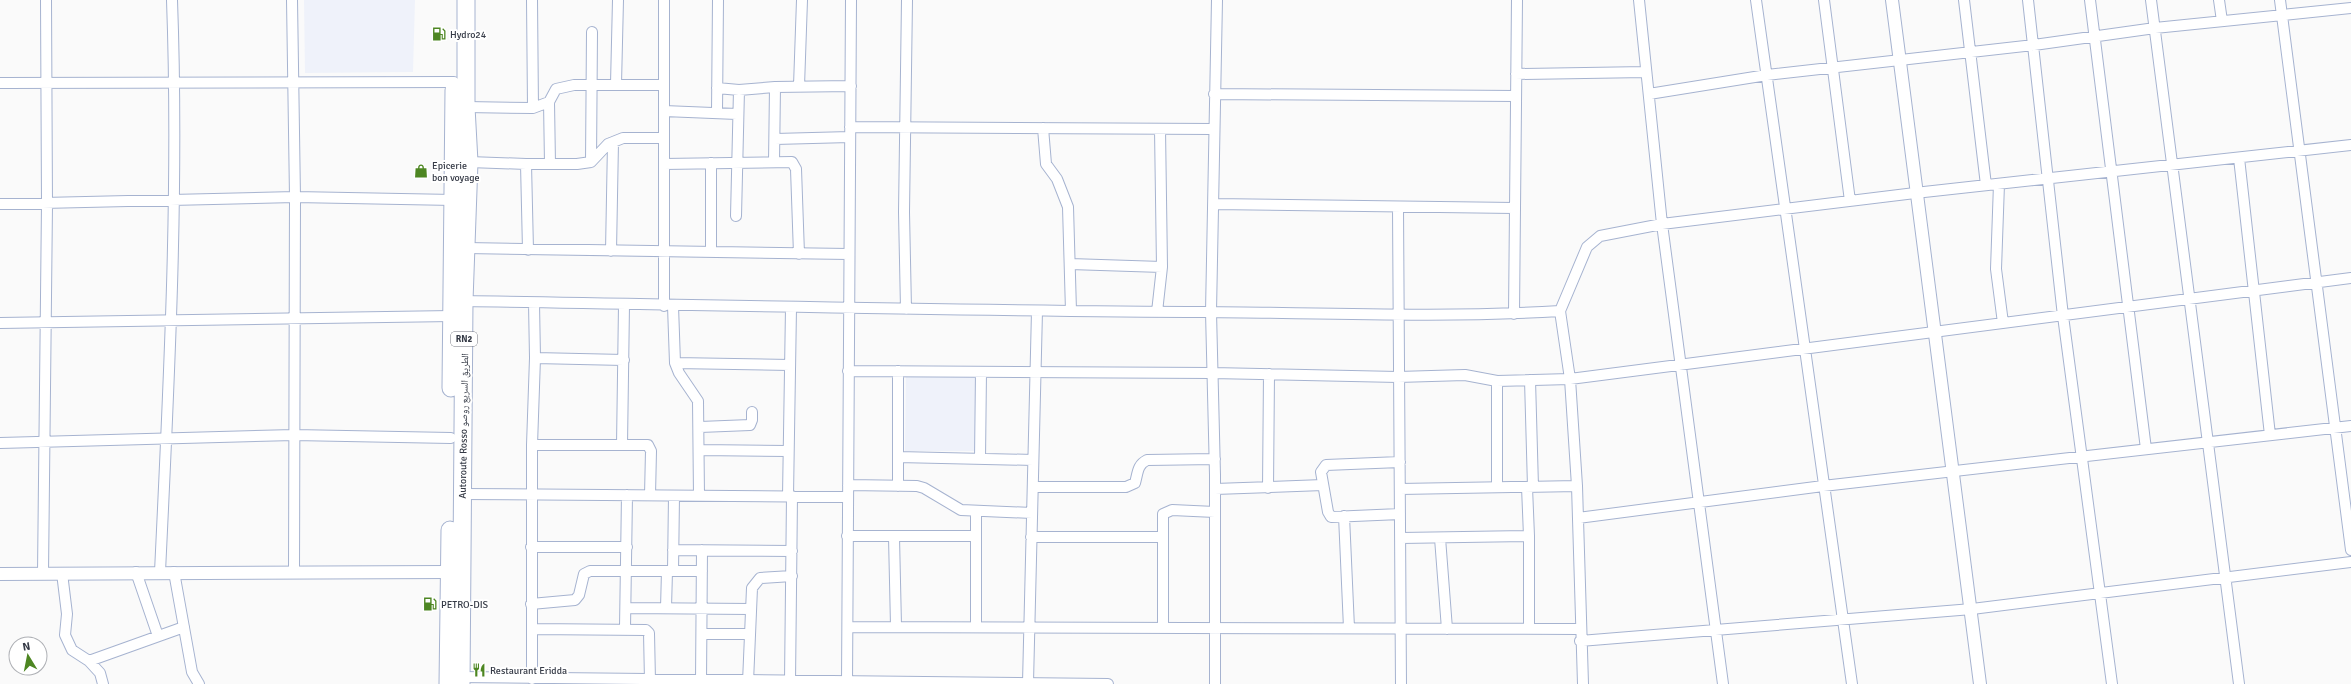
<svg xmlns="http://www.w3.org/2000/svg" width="2351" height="684" viewBox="0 0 2351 684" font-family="Signika,'Noto Naskh Arabic',sans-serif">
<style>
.built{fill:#eff2fa}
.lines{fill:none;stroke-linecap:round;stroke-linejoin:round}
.minor-casing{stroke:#a6b3d0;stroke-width:12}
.tertiary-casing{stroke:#a6b3d0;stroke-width:14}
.trunk-casing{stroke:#a6b3d0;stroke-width:19}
.minor{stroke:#fff;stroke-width:10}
.tertiary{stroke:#fff;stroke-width:12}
.trunk{stroke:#fff;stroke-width:17}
.labels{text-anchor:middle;stroke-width:4;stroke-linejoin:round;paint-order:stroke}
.shield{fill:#fff;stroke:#72757e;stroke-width:1}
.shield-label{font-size:9px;font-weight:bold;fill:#353a46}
.poi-label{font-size:10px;fill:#353a46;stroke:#fff;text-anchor:start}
.street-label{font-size:10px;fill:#353a46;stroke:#fff}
</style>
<rect width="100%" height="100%" fill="#fafafa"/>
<path class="built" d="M304,0H415L413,72L305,73Z
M906,371L977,372V451H905Z"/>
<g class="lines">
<g class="minor-casing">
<path id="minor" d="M292,0L295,197L294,571
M532,0L533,108
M664,0V306
M1639,0L1662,224L1723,684
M1756,0L1852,684
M1824,0L1850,201
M1964,0L1986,185
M2028,0L2063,316L2112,684
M2090,0L2146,449
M2151,0L2239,684
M2219,0L2222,21
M2280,0L2351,550
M1516,74L1646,72
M0,83L454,82
M616,84L618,0
M799,86L802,0
M717,88L739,90
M1214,94L1516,96
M1649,94L1767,75L2034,45L2155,28L2351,8
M549,102L550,164
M466,107L533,108L549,102L556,89L574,85H664
M664,111L737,114
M717,112L718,0
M850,127L1213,129
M1043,128L1046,164L1057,179L1068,207L1071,311
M775,139L850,137
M2239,158L2270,435
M469,162L526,164H577L591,162L608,144L623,138H664
M591,162L592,32
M774,162L775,87
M711,163V252
M526,164L528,250
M664,164L792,162L796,169L799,254
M1999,184L1996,269L2003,323
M0,204L295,197L454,200
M1214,204L1514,208
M1398,207L1401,684
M736,216L739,90L775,87L851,86
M466,248L849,254
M611,251L613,142
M1070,264L1162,267
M464,301C712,305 960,311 1208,312C1325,313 1443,318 1560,311
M534,303L535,358L532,445H648L651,451L650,495
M673,306L675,363L679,373L698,401L699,496
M906,309L904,212L907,0
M1157,312L1162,267L1160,129
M1514,314L1517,0
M0,323L452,316
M535,358L624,360
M675,363L790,365
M848,371L1212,373L1398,377L1465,375L1497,381L1570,379L2351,278
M1530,380L1533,487
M1497,381V487
M700,427L750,425L752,420V412
M0,443L294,435L451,438
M532,445V679
M622,445L624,305
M699,450L788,451
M898,457L1033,460
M980,459L981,372
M1400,462L1326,465L1321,472L1328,512L1331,517L1400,514
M848,485L917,486L924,488L961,510L1032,513
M898,486V371
M1033,487H1126L1135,483C1138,473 1137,465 1147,460L1215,459
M1527,487L1529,536
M1268,488L1269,374
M1215,489L1323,485
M1400,489L1577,486
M462,494L847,497
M788,496L791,308
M976,512V627
M1344,516L1349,628
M1578,518L1823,486L2351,426
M847,536H976
M894,537L896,626
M1031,537H1163
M1401,538L1529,536V629
M1440,538L1447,629
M531,547H627
M673,550L792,551
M673,571L674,496
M136,572L158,636
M160,572C169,382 179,190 172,0
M174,572L192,672L199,684
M43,573L47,204L46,0
M62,573L67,614L65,635L72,650L89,661L100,673L103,684
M531,604L575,600L579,595L584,574L590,571H702
M626,608L751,609
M666,608L667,571
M848,627L1580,629
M1163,627V514L1172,510L1215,512
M625,628L627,495
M532,629L646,630L649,633L650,681
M702,634H749
M1580,641L1972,609L2351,562
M89,661L184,627
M456,677L1108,684
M701,681L702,550
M748,682L752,588L760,578L792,576
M790,682L792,496
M1028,683L1037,311
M847,684L851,0
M1215,684V475L1211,312L1217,0
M1583,684L1577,486L1570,379L1560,311L1587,247L1600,236L1662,224L1915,193L2351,145"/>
</g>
<g class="tertiary-casing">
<path id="tertiary" d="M1892,0L1980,684
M0,574L449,572"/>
</g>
<g class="trunk-casing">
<path id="trunk" d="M451,388L454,90
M448,684L450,530
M461,684L464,301L469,162L466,107V0"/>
</g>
<use href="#minor" class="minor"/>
<use href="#tertiary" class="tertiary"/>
<use href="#trunk" class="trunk"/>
</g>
<defs>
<g id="fuel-bare" transform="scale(1.08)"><path d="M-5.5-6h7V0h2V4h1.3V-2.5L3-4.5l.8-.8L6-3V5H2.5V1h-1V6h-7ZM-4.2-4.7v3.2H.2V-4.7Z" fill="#4d8622" stroke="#fff" stroke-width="2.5" paint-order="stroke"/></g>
<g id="shop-bare" transform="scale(1.08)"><path d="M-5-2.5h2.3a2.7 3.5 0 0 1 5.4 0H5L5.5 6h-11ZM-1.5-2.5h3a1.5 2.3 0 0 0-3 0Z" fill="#4d8622" stroke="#fff" stroke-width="2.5" paint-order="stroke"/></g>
<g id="restaurant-bare" transform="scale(1.08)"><path d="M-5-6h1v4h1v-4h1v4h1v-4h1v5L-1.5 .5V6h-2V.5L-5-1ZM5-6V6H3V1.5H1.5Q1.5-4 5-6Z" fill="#4d8622" stroke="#fff" stroke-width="2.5" paint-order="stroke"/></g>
</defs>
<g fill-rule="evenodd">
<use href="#fuel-bare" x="439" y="34"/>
<use href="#shop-bare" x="421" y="171"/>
<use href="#fuel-bare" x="430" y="604"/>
<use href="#restaurant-bare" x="479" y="670"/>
</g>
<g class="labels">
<rect class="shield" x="451" y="332" width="26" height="14" rx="3"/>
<g class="shield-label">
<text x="464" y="342">RN2</text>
</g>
<g class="poi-label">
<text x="450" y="38">Hydro24</text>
<text x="432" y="169">Epicerie<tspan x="432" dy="12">bon voyage</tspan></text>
<text x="441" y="608">PETRO-DIS</text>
<text x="490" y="674">Restaurant Eridda</text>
</g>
<g class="street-label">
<text transform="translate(463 426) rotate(-89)" y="4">Autoroute Rosso الطريق السريع روصو</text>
</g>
</g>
<g transform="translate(28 656) rotate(350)"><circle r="19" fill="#ffffff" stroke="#aeb0b5"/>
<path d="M0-3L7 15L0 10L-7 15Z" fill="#4d8622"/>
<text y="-6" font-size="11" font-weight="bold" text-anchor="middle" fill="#353a46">N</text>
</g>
</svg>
